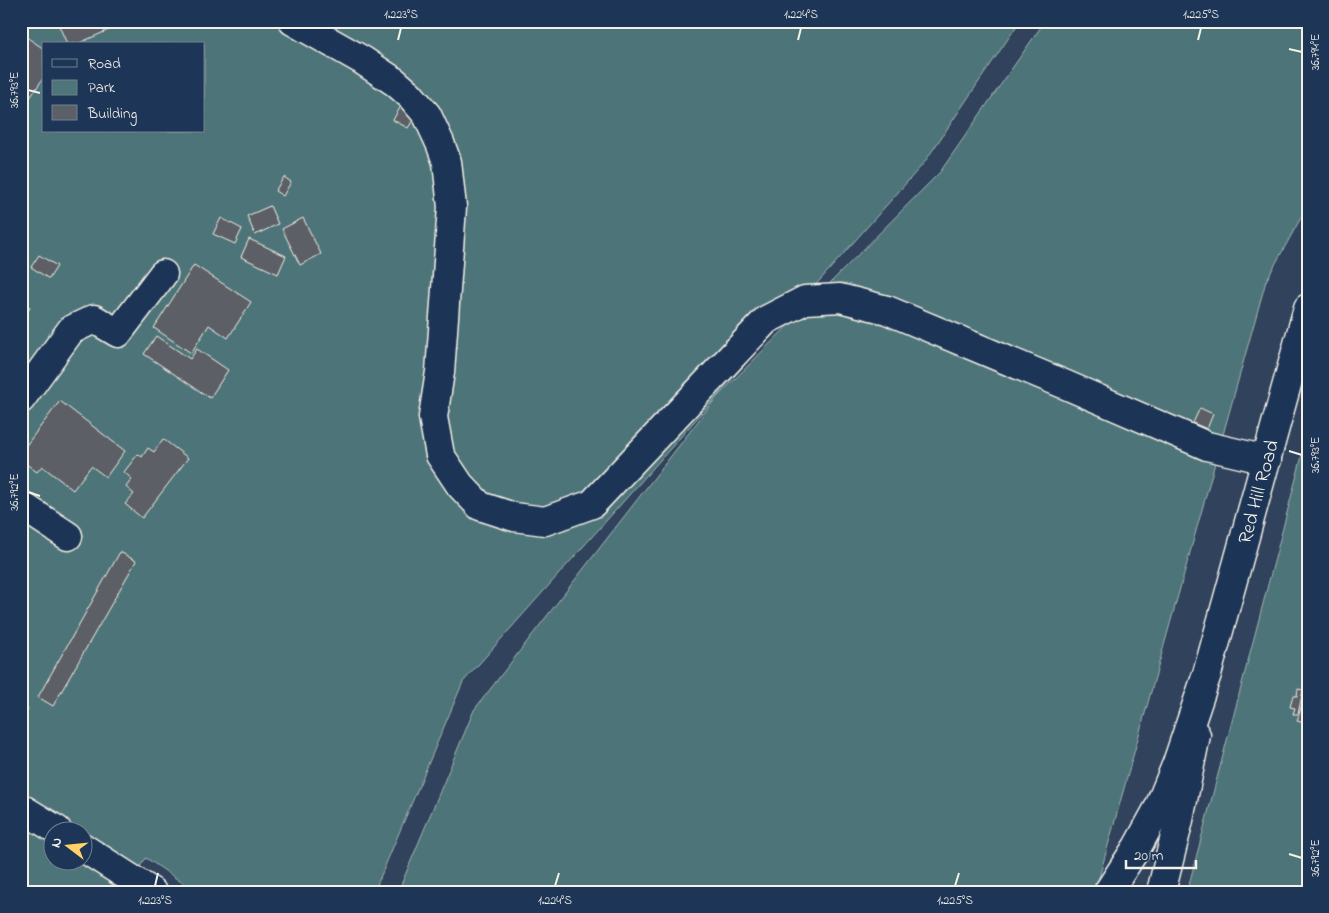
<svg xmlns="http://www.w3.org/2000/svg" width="1329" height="913" viewBox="0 0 1329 913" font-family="'Indie Flower',sans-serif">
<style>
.green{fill:#4e7579;stroke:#a1b3b0;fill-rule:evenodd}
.building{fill:#5b5f66;stroke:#f4f1e8}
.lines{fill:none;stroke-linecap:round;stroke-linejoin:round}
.minor-casing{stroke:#f4f1e8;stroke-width:31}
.tertiary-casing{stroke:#f4f1e8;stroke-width:31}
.secondary-casing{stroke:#f4f1e8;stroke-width:31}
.minor{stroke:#1d3557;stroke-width:28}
.tertiary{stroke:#1d3557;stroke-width:28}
.secondary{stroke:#1d3557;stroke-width:28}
.ticks{fill:none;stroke:#f4f1e8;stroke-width:2}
.labels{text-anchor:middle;stroke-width:4;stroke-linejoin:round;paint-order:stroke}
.street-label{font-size:20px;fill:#f4f1e8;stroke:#1d3557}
.neatline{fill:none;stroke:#f4f1e8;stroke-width:2}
.ticks-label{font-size:12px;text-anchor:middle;fill:#f4f1e8}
</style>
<rect width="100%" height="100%" fill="#30425c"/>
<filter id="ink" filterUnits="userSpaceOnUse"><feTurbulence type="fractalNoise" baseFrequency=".02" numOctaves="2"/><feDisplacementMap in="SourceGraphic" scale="10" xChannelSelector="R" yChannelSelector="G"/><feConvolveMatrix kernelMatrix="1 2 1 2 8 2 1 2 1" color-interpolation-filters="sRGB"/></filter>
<g filter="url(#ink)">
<path class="green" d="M21,21H1020L924,163L463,682L374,892H196L146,858L122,892H21ZM44,44H204V131H44ZM52,830H82V860H52Z
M1045,21H1308V205L1266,281L1095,892H398L474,710L716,398L940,172Z
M1308,433V892H1187Z"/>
<path class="building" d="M57,21H129L77,44H67Z
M22,34L44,49V77L21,111Z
M401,106L416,115L408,128L393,120Z
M284,177L291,182L283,196L275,191Z
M270,206L278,224L255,235L247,216Z
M221,218L242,229L235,244L213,234Z
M303,218L321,254L300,265L282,229Z
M249,239L286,256L278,274L241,257Z
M39,255L57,266L49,279L31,267Z
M194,265L251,302L228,338L209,325L191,353L154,328Z
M21,303L30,307L24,319L21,318Z
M156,336L190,359L197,349L228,370L210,398L144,354Z
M60,401L125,451L106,477L91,466L73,490L42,466L37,472L21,460V452Z
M1200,408L1213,414L1207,429L1193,423Z
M163,439L188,458L142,518L125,504L134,494L126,487L132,479L124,472L138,454L142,457L148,448L154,452Z
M120,552L136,561L53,706L38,697Z
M1298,689L1303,690L1298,714H1293L1295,708L1290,707L1293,696H1297Z
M1305,695L1308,696V724L1297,721Z
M21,705L28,709L21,719Z"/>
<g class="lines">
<g class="minor-casing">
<path id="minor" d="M293,21L362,60L395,82L410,95L427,115L440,143L447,162L452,207L440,372L433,417L440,455L460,485L480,506L514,517L545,521L592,504L766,320L805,300L840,298L887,310L1066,385L1207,446L1267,460
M21,399L71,330L94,319L118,333L163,274
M21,505L68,536
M21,808L57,830
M82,847L152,892"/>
</g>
<g class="tertiary-casing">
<path id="tertiary" d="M1161,892L1179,820L1196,735"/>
</g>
<g class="secondary-casing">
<g id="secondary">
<path id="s1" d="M1108,892L1137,847L1159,807L1177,763L1207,674L1308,308"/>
</g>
</g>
<use href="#minor" class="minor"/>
<use href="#tertiary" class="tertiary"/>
<use href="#secondary" class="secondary"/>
</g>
</g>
<path class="ticks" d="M398,40L401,28M798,40L801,28M1198,40L1201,28M1289,49L1302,52M28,90L40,93M1289,451L1302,455M28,492L40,496M1289,854L1302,858M155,886L158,873M555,886L559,873M955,886L959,873"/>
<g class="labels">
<g class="street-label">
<text dy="7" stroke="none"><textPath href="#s1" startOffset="430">Red Hill Road</textPath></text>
</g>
</g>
<rect width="1329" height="913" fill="none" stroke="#1d3557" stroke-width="55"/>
<rect x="42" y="42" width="162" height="90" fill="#1d3557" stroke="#738091"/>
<rect x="52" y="59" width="25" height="8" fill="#1d3557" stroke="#738091"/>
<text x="88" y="68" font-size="15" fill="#f4f1e8">Road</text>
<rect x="52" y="80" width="25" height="15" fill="#4e7579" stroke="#738091"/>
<text x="88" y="92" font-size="15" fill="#f4f1e8">Park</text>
<rect x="52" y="105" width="25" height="15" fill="#5b5f66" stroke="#738091"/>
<text x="88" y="118" font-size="15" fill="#f4f1e8">Building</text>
<g transform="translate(68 846) rotate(286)"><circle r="24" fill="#1d3557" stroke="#738091"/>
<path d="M0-4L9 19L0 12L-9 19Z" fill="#ffd166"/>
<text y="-8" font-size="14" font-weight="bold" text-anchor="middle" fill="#f4f1e8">N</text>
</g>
<path d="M1126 860v8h70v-8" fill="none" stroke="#f4f1e8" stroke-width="2.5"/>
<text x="1134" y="860" font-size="15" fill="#f4f1e8" stroke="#1d3557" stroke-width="4" paint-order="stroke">20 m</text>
<rect x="28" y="28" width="1274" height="858" class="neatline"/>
<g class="ticks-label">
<text x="401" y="18">1.223°S</text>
<text x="801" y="18">1.224°S</text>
<text x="1201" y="18">1.225°S</text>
<text transform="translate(1315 52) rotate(-90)" y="4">36.794°E</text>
<text transform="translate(14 90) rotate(-90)" y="4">36.793°E</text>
<text transform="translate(1315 455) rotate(-90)" y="4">36.793°E</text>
<text transform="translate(14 492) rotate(-90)" y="4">36.792°E</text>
<text transform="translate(1315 858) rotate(-90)" y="4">36.792°E</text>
<text x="155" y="904">1.223°S</text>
<text x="555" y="904">1.224°S</text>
<text x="955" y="904">1.225°S</text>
</g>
</svg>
